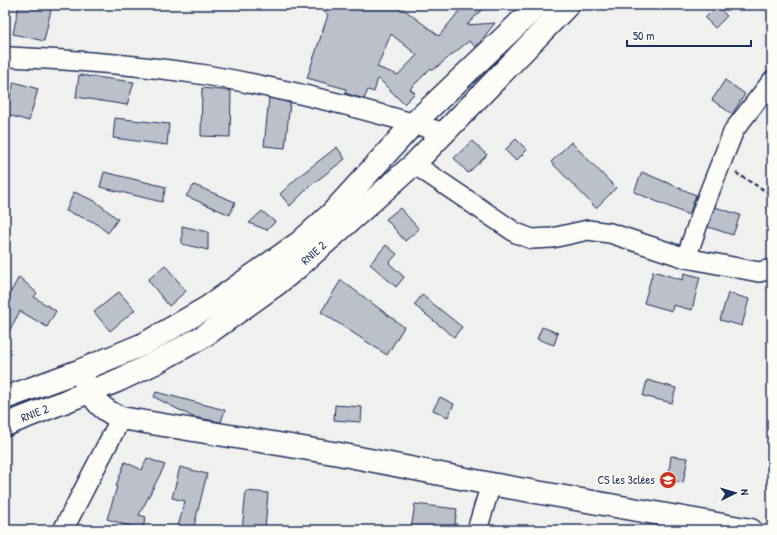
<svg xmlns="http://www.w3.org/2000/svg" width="777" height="535" viewBox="0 0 777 535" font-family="'Patrick Hand',sans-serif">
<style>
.building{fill:#bbc0ca;stroke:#1b2f5e;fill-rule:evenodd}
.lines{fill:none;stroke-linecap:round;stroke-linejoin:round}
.street-casing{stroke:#1b2f5e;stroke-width:22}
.secondary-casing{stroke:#1b2f5e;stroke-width:25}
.highway-casing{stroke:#1b2f5e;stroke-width:25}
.path{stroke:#1b2f5e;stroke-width:2.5;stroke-dasharray:4 3;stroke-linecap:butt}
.street{stroke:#fdfcf7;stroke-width:19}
.secondary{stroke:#fdfcf7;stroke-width:22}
.highway{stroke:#fdfcf7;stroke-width:22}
.labels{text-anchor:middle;stroke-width:4;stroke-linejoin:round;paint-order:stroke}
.street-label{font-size:12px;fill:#1b2f5e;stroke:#fdfcf7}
.poi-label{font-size:12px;fill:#1b2f5e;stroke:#fdfcf7;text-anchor:end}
</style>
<rect width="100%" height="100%" fill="#f0f0ee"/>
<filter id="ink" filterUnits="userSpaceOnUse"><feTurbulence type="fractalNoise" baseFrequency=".025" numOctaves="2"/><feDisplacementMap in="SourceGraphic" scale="8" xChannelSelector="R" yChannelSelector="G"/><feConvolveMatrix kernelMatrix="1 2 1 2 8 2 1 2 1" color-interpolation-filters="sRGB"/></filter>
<g filter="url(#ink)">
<path class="building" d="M19,5H52L44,41L13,34Z
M315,5H398L439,36L464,5H486L467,25L495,23L476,47L469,41L433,70L431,68L410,89L415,93L404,104L378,78L374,92L368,90L364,99L345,93L346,89L307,78L328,15ZM391,34L417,55L398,75L377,67Z
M717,6L727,16L715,28L705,18Z
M79,75L134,82L127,105L76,97Z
M725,80L745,94L732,114L712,100Z
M14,82L38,89L29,121L5,114Z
M202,88L231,91L230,137L201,136Z
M269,98L290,103L285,148L264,146Z
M115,118L169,124L167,145L113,138Z
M516,139L527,150L516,161L505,150Z
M472,141L487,155L468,173L454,158Z
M571,142L616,188L596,208L551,162Z
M337,147L345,159L310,186L290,206L280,194L298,177Z
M104,172L166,187L162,202L100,187Z
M642,172L696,195L689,215L634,192Z
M194,185L235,202L230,215L186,196Z
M74,192L95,201L118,219L108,233L94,222L66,211Z
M715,207L740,215L733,235L708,227Z
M400,208L419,229L405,241L386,219Z
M262,211L275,222L267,230L249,223Z
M182,226L208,232V250L182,244Z
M386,245L397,254L389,263L404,277L396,287L370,264Z
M165,265L186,291L169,306L148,280Z
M653,271L683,280L684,273L700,277L692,310L673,305L672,311L644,303Z
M19,277L37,293L34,297L56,311L47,327L20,311L5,339V302Z
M341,280L404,327L387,355L321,312Z
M119,292L135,310L110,331L94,312Z
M728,293L749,299L742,326L720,320Z
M422,295L462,327L454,337L414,305Z
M542,327L558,333L554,345L537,339Z
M647,380L676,388L672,403L643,396Z
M156,392L225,410L221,422L193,417L154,397Z
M440,397L454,404L448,417L433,410Z
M335,405L362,407L361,422L334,420Z
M671,456L688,458L683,483L668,480Z
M147,458L165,465L139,515L146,517L142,530L107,519L117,487L116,486L125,462L142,470Z
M180,467L207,474L193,530H177L185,501L172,498Z
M246,491L268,493L265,530H242Z
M415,504L457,509L454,530L411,529Z"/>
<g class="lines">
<g class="street-casing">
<path id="street" d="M5,59L10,57C76,60 141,65 206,75C287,89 367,109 445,133
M772,81L734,130L707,198L686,258L759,272L772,269
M414,164L516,233L532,239L552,238L588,230L610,233L686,258
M63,530L121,418
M477,530L491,484"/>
</g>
<g class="secondary-casing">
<path id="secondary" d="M82,376C94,398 97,408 121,418L339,454L491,484L751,530"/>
</g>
<g class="highway-casing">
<g id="highway">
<path d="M5,398L79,371L144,344L208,307L300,242L331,214L414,123L538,5"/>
<path id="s1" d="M5,425L117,381L153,364L204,336L277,284L298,267L414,164L568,5"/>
</g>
</g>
<path class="path" d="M736,173L772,195"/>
<use href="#street" class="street"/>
<use href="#secondary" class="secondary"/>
<use href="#highway" class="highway"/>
</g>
</g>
<defs>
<g id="school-disc" transform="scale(0.9)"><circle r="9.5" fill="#c8321e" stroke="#fdfcf7"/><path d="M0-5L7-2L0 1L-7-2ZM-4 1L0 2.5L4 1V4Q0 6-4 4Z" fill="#fff"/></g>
</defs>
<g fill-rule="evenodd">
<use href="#school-disc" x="668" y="480"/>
</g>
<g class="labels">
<g class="street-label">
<text dy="4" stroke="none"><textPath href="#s1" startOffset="356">RNIE 2</textPath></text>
<text dy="4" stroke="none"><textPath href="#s1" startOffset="32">RNIE 2</textPath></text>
</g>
<g class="poi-label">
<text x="655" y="484">CS les 3clées</text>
</g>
</g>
<rect width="777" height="535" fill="none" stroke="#fdfcf7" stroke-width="20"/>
<rect x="10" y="10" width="757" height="515" fill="none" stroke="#1b2f5e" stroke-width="1.5" filter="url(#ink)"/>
<g transform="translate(735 493) rotate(85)" stroke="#fdfcf7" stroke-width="3" paint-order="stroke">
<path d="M0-3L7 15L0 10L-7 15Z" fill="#1b2f5e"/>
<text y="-6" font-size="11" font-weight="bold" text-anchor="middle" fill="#1b2f5e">N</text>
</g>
<path d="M627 40v6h124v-6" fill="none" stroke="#1b2f5e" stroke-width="2"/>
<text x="633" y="40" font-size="12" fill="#1b2f5e" stroke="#fdfcf7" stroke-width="3" paint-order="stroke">50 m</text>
</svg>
